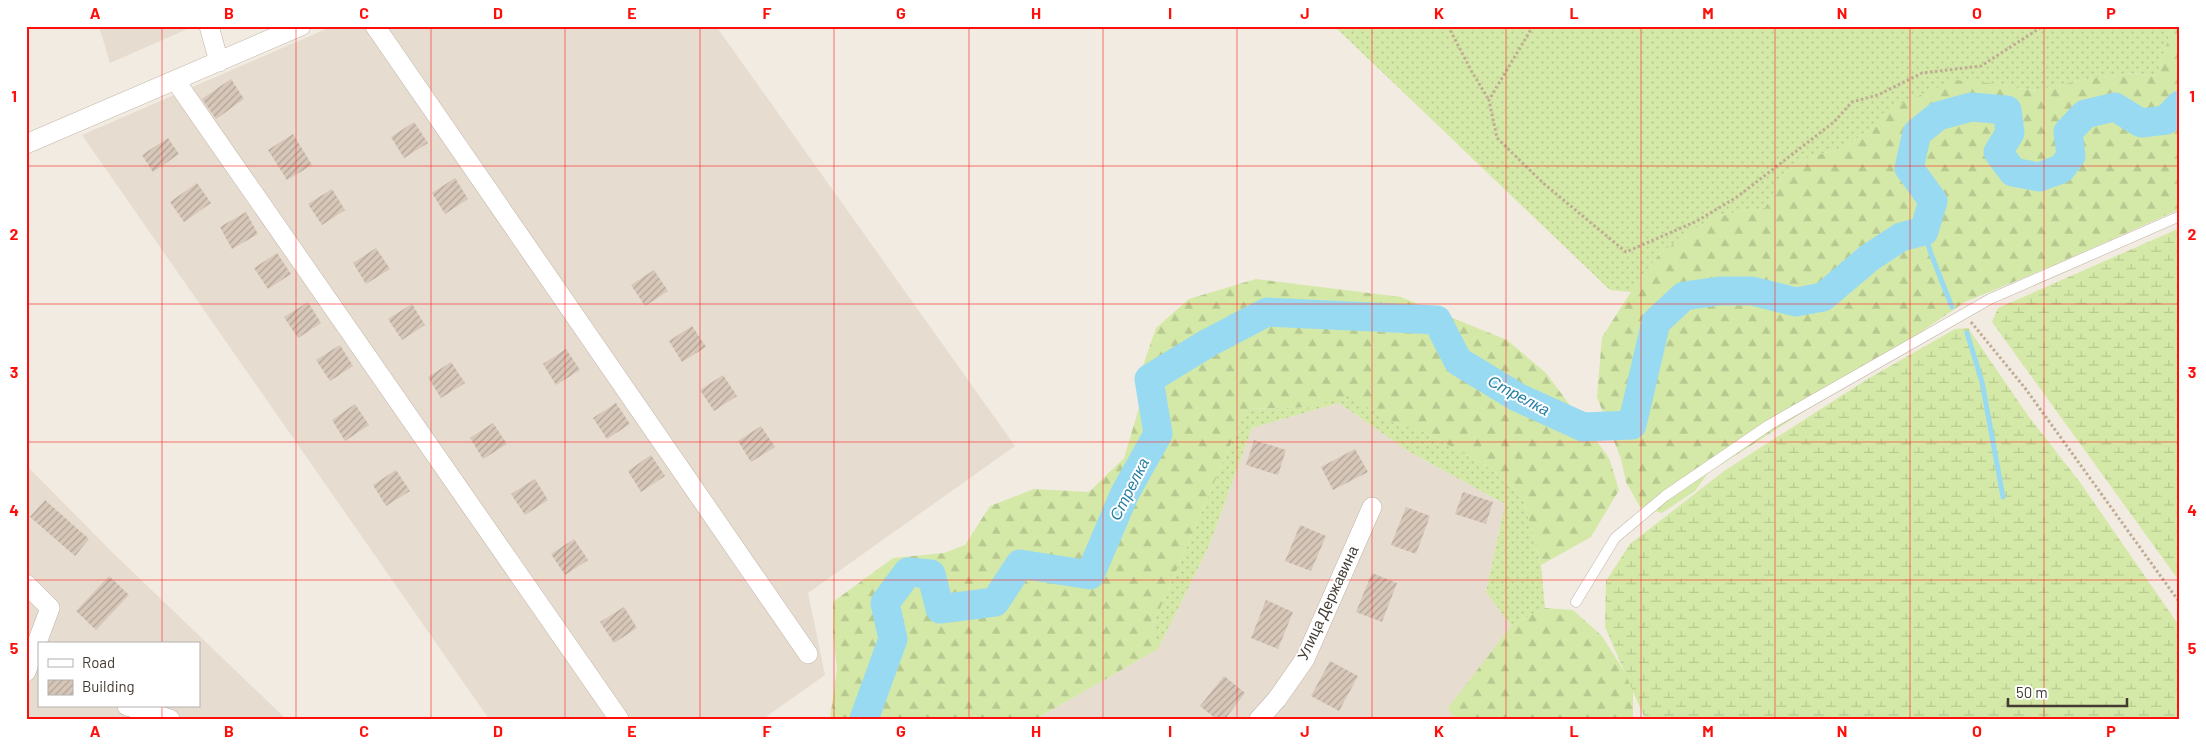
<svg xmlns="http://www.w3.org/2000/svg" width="2206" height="745" viewBox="0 0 2206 745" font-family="Barlow,sans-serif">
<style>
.residential{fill:#e6dccf;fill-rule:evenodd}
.grass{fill:url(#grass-dots)}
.forest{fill:url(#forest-firs)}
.wetland{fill:url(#wetland-marsh)}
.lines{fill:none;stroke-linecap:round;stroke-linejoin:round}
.stream{stroke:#99daf3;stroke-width:5}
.river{stroke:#99daf3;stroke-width:29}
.building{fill:url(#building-hatch)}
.lane-casing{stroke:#c0b4a7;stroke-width:11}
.street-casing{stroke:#c0b4a7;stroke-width:20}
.path{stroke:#c0ab94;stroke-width:3;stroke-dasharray:2.5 2.5;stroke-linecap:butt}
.lane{stroke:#fff;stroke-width:10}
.street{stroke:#fff;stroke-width:19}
.grid{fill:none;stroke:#ff0f0b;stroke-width:1;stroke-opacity:0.55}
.labels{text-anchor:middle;stroke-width:4;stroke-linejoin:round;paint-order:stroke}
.street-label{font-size:15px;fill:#433a32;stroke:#fff}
.water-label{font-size:16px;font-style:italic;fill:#257ea3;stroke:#fff}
.neatline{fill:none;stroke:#ff0f0b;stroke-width:2}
.grid-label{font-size:16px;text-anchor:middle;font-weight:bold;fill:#ff0f0b}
</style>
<defs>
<pattern id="grass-dots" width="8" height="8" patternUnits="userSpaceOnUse" patternTransform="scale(1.25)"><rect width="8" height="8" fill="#d4e9a7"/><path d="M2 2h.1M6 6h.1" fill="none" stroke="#b7c990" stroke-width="1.8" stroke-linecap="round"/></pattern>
<pattern id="forest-firs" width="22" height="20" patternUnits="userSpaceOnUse" patternTransform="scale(1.25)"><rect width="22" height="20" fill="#d4e9a7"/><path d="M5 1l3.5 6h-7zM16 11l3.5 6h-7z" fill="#b7c990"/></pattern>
<pattern id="wetland-marsh" width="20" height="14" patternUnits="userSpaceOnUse" patternTransform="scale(1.25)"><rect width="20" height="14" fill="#d4e9a7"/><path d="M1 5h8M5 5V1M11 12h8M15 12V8" fill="none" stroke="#b7c990"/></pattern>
<pattern id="building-hatch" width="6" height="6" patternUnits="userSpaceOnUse" patternTransform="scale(1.25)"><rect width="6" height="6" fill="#d7c7b9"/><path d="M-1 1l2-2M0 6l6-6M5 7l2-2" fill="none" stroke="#b0a397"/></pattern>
</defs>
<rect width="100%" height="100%" fill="#f2ebe1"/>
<path class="residential" d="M99,26H194L110,63Z
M333,26H716L1015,446L808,593L825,675L763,719H489L82,135Z
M1339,403L1408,451L1505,504L1486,592L1511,626L1449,708L1455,719H1036L1158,649L1209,546L1252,428Z
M26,465L114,554L286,719H26ZM39,644H199V706H39Z"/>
<path class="grass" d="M1334,26H2172L2157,76L2133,73L2087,79L2033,91L2000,84L1886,111L1869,129L1846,147L1800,160L1784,174L1765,208L1741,211L1712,218L1660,253L1631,292L1610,290Z
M1348,394L1387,420L1424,432L1482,463L1504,479L1523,497L1541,565L1545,608L1511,626L1486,592L1505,504L1408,451L1339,403L1252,428L1209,546L1158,649L1152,627L1246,409L1315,407Z"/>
<path class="forest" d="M2172,26H2180V209L2052,266L1965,302L1794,418L1708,473L1695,491L1662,513L1640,507L1626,482L1621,459L1597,397L1602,337L1631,292L1660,253L1712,218L1741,211L1765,208L1784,174L1800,160L1846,147L1869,129L1885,111L1954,80L2000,84L2033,91L2087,79L2133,73L2157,76Z
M1256,279L1401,297L1507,340L1546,373L1609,458L1619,490L1591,537L1541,565L1523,497L1504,479L1482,463L1424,432L1387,420L1348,395L1315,407L1246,409L1152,627L1158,649L1036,719H830L837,668L833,635V602L893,558L944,553L965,545L990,506L1034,489L1089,492L1124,458L1139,408L1137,383L1156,328L1189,299Z
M1545,608L1573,610L1602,636L1633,685V719H1455L1448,708L1511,626Z"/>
<path class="wetland" d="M2180,228V582L1992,322L1998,308Z
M1968,328L2029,417L2079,481L2180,627V719H1645L1605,627L1606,581L1630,544L1724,471L1866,380L1955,329Z"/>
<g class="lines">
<path class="stream" d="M1924,231L1931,254L1952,307
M1967,333L1982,382L2003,497"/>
<path class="river" d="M864,719L893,639L885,603L908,572L931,574L940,609L995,602L1020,564L1090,575L1125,493L1158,434L1149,379L1208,343L1267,312L1437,320L1458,361L1517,397L1583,427L1632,425L1656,322L1684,296L1720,291H1752L1796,302L1823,297L1869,258L1901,237L1924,231L1933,201L1909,168L1917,133L1938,116L1971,107L2007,110L2010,133L1998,152L2013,172L2039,177L2061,169L2071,156L2068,132L2085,114L2115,107L2141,123L2166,120L2180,105"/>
</g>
<path class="building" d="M231,79L244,99L216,119L202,99Z
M414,122L428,143L404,158L391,137Z
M293,134L312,165L287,180L268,150Z
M168,138L179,154L153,172L142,155Z
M455,178L468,199L445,214L432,193Z
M197,183L211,203L184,222L170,202Z
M332,189L345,210L322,225L308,204Z
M246,212L258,234L232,249L220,227Z
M376,248L390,269L366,284L353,263Z
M277,253L291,274L268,289L254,268Z
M654,270L668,291L645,306L631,285Z
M308,302L321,323L298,338L284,317Z
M412,304L425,325L402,340L388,319Z
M692,326L706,347L682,362L669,341Z
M340,345L353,366L330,381L316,360Z
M566,349L580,370L556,385L543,364Z
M451,362L465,383L441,398L428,377Z
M723,375L737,396L714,411L700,390Z
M616,403L630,424L607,439L593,418Z
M355,404L369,425L345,441L332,420Z
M493,423L507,444L483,459L470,438Z
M761,426L775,447L751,462L738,441Z
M1254,440L1286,450L1278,475L1246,465Z
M1355,449L1368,472L1333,490L1321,467Z
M651,455L665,476L641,492L628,471Z
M396,470L410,491L386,506L373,485Z
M535,479L548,500L525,515L511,494Z
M1463,492L1493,502L1486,524L1455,514Z
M45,500L89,539L75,556L30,517Z
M1406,507L1430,516L1416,554L1391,545Z
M1300,525L1326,536L1311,571L1285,561Z
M574,539L588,560L565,575L551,554Z
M1372,573L1397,583L1382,622L1356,612Z
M109,576L129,595L96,630L76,611Z
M1266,600L1293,612L1278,649L1251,638Z
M624,607L637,628L614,643L600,622Z
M1330,661L1358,676L1339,711L1311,696Z
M1224,676L1245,693L1225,719H1216L1200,706Z"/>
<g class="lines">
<g class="lane-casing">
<path id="lane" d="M1576,602L1615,538L1665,496L1769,425L1990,299L2180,216"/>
</g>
<g class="street-casing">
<path id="street" d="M209,26L219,62
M375,26L808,654
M175,80L619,719
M26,144L301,26
M26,584L50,608L26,672
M127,706L170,719
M1259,719L1277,699L1305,659L1372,507"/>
</g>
<path class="path" d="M1448,26L1472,72L1489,100
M1533,26L1489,100L1497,138L1543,183L1626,252L1697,221L1737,197L1834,122L1852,102L1878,95L1922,73L1981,66L2043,26
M1971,322L2025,388L2180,603"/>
<use href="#lane" class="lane"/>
<use href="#street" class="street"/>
</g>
<path class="grid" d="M162,26V644M296,26V719M431,26V719M565,26V719M700,26V719M834,26V719M969,26V719M1103,26V719M1237,26V719M1372,26V719M1506,26V719M1641,26V719M1775,26V719M1910,26V719M2044,26V719M26,166H2180M26,304H2180M26,442H2180M26,580H2180M162,706V719"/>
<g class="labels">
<g class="street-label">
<text transform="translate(1328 603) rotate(-65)" y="5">Улица Державина</text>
</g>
<g class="water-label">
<text transform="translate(1519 395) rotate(28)" y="6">Стрелка</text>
<text transform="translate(1129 489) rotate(-63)" y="6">Стрелка</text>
</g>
</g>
<rect width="2206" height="745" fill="none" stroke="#ffffff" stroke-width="55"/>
<rect x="38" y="642" width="162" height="65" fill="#ffffff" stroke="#b4b0ad"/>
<rect x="48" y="659" width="25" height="8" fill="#ffffff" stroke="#b4b0ad"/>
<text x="82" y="668" font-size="15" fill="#433a32">Road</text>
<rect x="48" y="680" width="25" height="15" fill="url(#building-hatch)" stroke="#b4b0ad"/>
<text x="82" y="692" font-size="15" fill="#433a32">Building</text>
<path d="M2008 698v8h119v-8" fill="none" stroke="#433a32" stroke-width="2.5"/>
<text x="2016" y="698" font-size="15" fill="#433a32" stroke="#ffffff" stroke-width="4" paint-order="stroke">50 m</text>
<rect x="28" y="28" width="2150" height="690" class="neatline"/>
<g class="grid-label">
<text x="95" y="19">A</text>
<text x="229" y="19">B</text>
<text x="364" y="19">C</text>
<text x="498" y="19">D</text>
<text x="632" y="19">E</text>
<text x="767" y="19">F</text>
<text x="901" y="19">G</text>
<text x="1036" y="19">H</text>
<text x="1170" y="19">I</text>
<text x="1305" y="19">J</text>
<text x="1439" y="19">K</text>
<text x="1574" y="19">L</text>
<text x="1708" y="19">M</text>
<text x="1842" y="19">N</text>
<text x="1977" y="19">O</text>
<text x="2111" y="19">P</text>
<text x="14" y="102">1</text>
<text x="2192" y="102">1</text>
<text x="14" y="240">2</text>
<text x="2192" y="240">2</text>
<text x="14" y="378">3</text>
<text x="2192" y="378">3</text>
<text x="14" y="516">4</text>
<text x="2192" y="516">4</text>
<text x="14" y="654">5</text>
<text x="2192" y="654">5</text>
<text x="95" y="737">A</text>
<text x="229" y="737">B</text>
<text x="364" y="737">C</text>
<text x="498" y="737">D</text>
<text x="632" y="737">E</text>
<text x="767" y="737">F</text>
<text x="901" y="737">G</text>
<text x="1036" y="737">H</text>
<text x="1170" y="737">I</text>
<text x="1305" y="737">J</text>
<text x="1439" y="737">K</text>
<text x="1574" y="737">L</text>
<text x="1708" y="737">M</text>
<text x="1842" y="737">N</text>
<text x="1977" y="737">O</text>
<text x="2111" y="737">P</text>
</g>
</svg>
